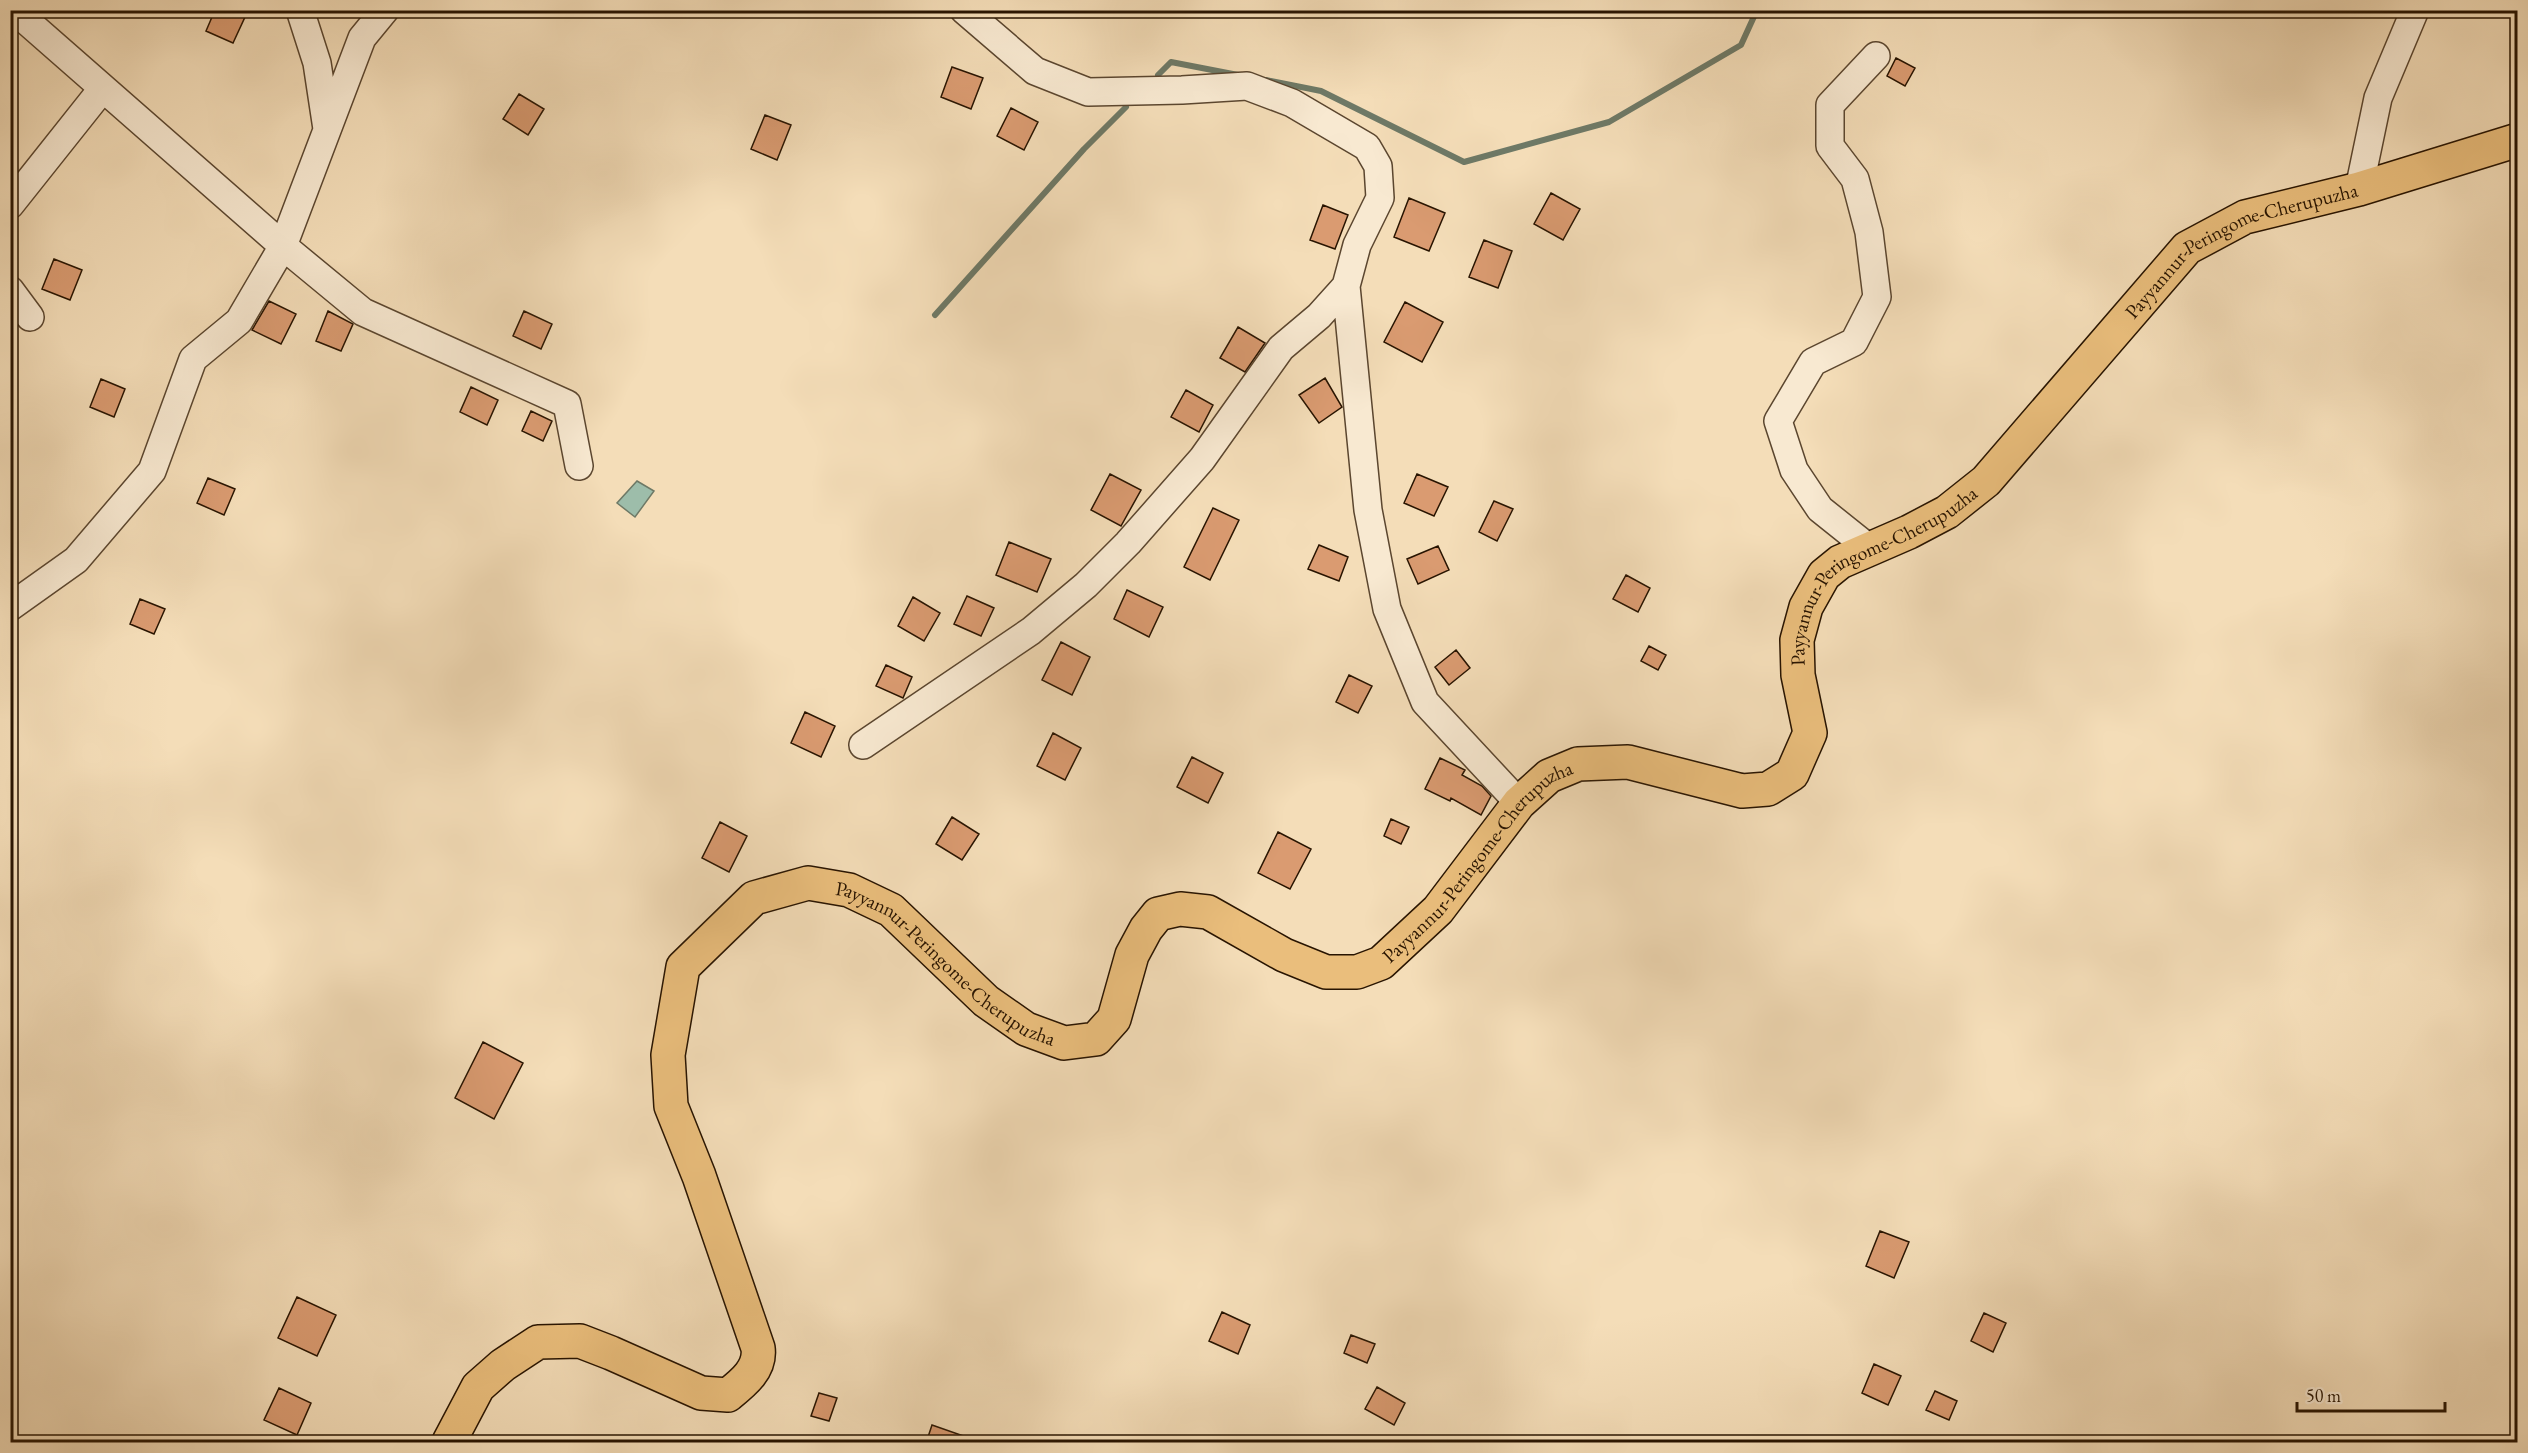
<svg xmlns="http://www.w3.org/2000/svg" width="2528" height="1453" viewBox="0 0 2528 1453" font-family="'EB Garamond',serif">
<style>
.water{fill:#9dbdaa;stroke:#6e7966;stroke-width:1.5}
.lines{fill:none;stroke-linecap:round;stroke-linejoin:round}
.stream{stroke:#6e7966;stroke-width:6}
.building{fill:#da9b71;stroke:#281401;stroke-width:1.5}
.minor-casing{stroke:#5b462f;stroke-width:30}
.major-casing{stroke:#281401;stroke-width:36}
.minor{stroke:#f8e9d1;stroke-width:27}
.major{stroke:#eabe7c;stroke-width:33}
.labels{text-anchor:middle;stroke-width:4.5;stroke-linejoin:round;paint-order:stroke}
.street-label{font-size:20px;fill:#281401;stroke:#f8e9d1}
</style>
<rect width="100%" height="100%" fill="#f4ddb8"/>
<filter id="stains"><feTurbulence type="fractalNoise" baseFrequency=".00333" numOctaves="4"/><feColorMatrix values="0 0 0 0 .2 0 0 0 0 .09 0 0 0 0 .02 0 0 0 .5 -.17"/></filter>
<radialGradient id="worn" r=".72"><stop offset=".6" stop-color="#630" stop-opacity="0"/><stop offset="1" stop-color="#630" stop-opacity=".3"/></radialGradient>
<path class="water" d="M637,481L654,491L635,517L617,503Z"/>
<g class="lines">
<path class="stream" d="M1158,75L1171,62L1238,75
M1266,80L1321,91L1464,162L1609,122L1741,45L1757,10
M935,315L1084,149L1126,107"/>
</g>
<path class="building" d="M215,10H231L245,17L233,43L206,31Z
M1896,58L1915,68L1905,86L1887,76Z
M952,67L983,78L971,109L941,97Z
M519,94L544,109L528,135L503,119Z
M1011,108L1038,122L1024,150L997,136Z
M765,115L791,125L777,160L751,149Z
M1551,193L1580,209L1563,240L1534,224Z
M1409,198L1445,213L1429,251L1394,237Z
M1323,205L1348,215L1335,249L1310,240Z
M1484,240L1512,251L1498,288L1469,277Z
M54,259L82,270L70,300L42,289Z
M269,301L296,314L281,344L252,330Z
M1405,302L1443,322L1422,362L1384,342Z
M328,311L353,324L341,351L316,341Z
M524,311L552,324L541,349L513,336Z
M1238,327L1265,343L1245,372L1220,358Z
M1325,378L1342,407L1319,423L1299,395Z
M101,379L125,389L114,417L90,407Z
M471,387L498,400L487,425L460,412Z
M1186,390L1213,405L1199,432L1171,417Z
M531,411L552,421L543,441L522,431Z
M1110,474L1141,490L1121,526L1091,510Z
M1417,474L1448,487L1434,516L1404,503Z
M208,478L235,489L224,515L197,503Z
M1494,501L1513,509L1497,541L1479,532Z
M1213,508L1239,520L1210,580L1184,567Z
M1009,542L1051,559L1037,592L996,575Z
M1319,545L1348,557L1339,581L1308,569Z
M1438,546L1449,570L1418,584L1407,559Z
M1626,575L1650,588L1638,612L1613,599Z
M1127,590L1163,607L1149,637L1114,619Z
M967,596L994,608L981,636L954,624Z
M913,597L940,613L924,641L898,626Z
M140,599L165,609L154,634L130,624Z
M1061,642L1090,657L1072,695L1042,680Z
M1649,646L1666,655L1658,670L1641,661Z
M1456,650L1470,668L1449,685L1435,667Z
M886,665L912,677L903,698L876,686Z
M1349,675L1372,686L1358,713L1336,702Z
M805,712L835,726L821,757L791,743Z
M1053,733L1081,748L1065,780L1037,766Z
M1192,757L1223,773L1208,803L1177,787Z
M1440,758L1465,770L1462,775L1482,786L1491,796L1481,815L1451,798L1450,801L1425,789Z
M952,817L979,834L962,860L936,844Z
M1391,819L1409,827L1401,844L1384,836Z
M720,822L747,836L729,872L702,858Z
M1278,832L1311,849L1290,889L1258,873Z
M483,1042L523,1063L494,1119L455,1098Z
M1880,1231L1909,1242L1894,1278L1866,1266Z
M297,1297L336,1315L317,1356L278,1338Z
M1222,1312L1250,1325L1238,1354L1209,1341Z
M1984,1313L2006,1323L1993,1352L1971,1341Z
M1351,1335L1375,1344L1367,1363L1344,1353Z
M1874,1364L1901,1376L1888,1405L1862,1393Z
M1377,1387L1405,1403L1394,1425L1365,1409Z
M279,1388L311,1403L297,1435L264,1420Z
M1935,1391L1957,1401L1949,1420L1926,1410Z
M819,1393L837,1398L829,1421L811,1416Z
M932,1425L975,1440V1443H926Z"/>
<g class="lines">
<g class="minor-casing">
<path id="minor" d="M14,10L283,246L362,38L385,10
M300,10L317,63L327,129
M964,10L1035,71L1088,92L1182,90L1247,86L1292,103L1367,147L1378,166L1380,198L1357,245L1346,286L1368,510L1387,609L1425,702L1519,803
M2359,189L2378,98L2415,10
M10,205L103,88
M10,290L30,317
M1870,549L1820,509L1794,470L1778,421L1813,362L1854,342L1877,297L1869,232L1855,179L1830,146V105L1876,56
M10,607L76,560L152,471L193,359L239,321L283,246L363,312L567,404L579,466
M863,745L1031,631L1086,585L1128,543L1202,459L1281,348L1319,316L1346,286"/>
</g>
<g class="major-casing">
<g id="major">
<path id="s1" d="M449,1442L478,1387L503,1365L538,1342L580,1341L611,1353L701,1393L728,1395C743,1383 761,1369 758,1348L699,1176L671,1106L668,1055L683,967L754,898L808,883L849,890L891,910L986,1001L1026,1029L1064,1043L1096,1039L1114,1019L1132,955L1146,929L1158,914L1180,909L1208,912L1284,955L1326,972H1357L1381,963L1438,910L1519,803L1549,776L1578,764L1628,762L1742,791L1768,789L1792,774L1810,733L1798,675L1797,640L1806,607L1824,575L1840,562L1909,532L1947,512L1986,481L2187,248L2245,217L2359,189L2518,140"/>
</g>
</g>
<use href="#minor" class="minor"/>
<use href="#major" class="major"/>
</g>
<g class="labels">
<g class="street-label">
<text dy="7" stroke="none"><textPath href="#s1" startOffset="2931">Payyannur-Peringome-Cherupuzha</textPath></text>
<text dy="7" stroke="none"><textPath href="#s1" startOffset="2427">Payyannur-Peringome-Cherupuzha</textPath></text>
<text dy="7" stroke="none"><textPath href="#s1" startOffset="1814">Payyannur-Peringome-Cherupuzha</textPath></text>
<text dy="7" stroke="none"><textPath href="#s1" startOffset="1113">Payyannur-Peringome-Cherupuzha</textPath></text>
</g>
</g>
<rect width="2528" height="1453" fill="none" stroke="#f4ddb8" stroke-width="36"/>
<rect x="12" y="12" width="2504" height="1429" fill="none" stroke="#281401" stroke-width="3"/>
<rect x="18" y="18" width="2492" height="1417" fill="none" stroke="#281401" stroke-width="1.5"/>
<path d="M2297 1402v9h148v-9" fill="none" stroke="#281401" stroke-width="3"/>
<text x="2306" y="1402" font-size="18" fill="#281401" stroke="#f8e9d1" stroke-width="4.5" paint-order="stroke">50 m</text>
<rect width="100%" height="100%" filter="url(#stains)"/>
<rect width="100%" height="100%" fill="url(#worn)"/>
</svg>
